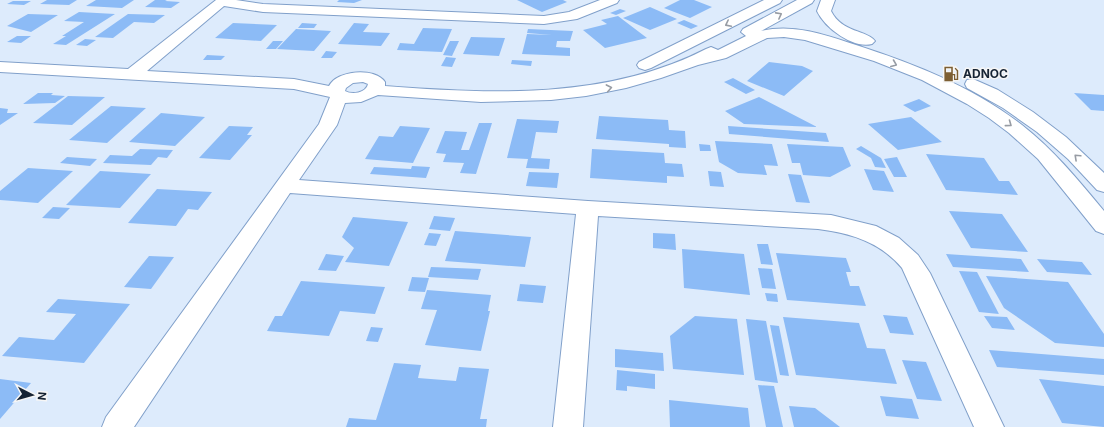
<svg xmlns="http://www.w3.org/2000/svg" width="1104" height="427" viewBox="0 0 1104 427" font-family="Inter,sans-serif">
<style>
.building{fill:#8cbbf6}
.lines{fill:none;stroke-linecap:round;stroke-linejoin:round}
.minor-casing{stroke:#81a0ca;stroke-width:2}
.minor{fill:#fff;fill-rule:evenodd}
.oneway{stroke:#979ca4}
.labels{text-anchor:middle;stroke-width:3;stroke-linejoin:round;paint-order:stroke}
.far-poi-label{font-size:12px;font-weight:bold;fill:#172434;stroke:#f6f6f6;text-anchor:start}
</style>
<rect width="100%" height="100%" fill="#ddebfc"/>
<path class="building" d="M47,0H77L69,5L40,4Z
M96,0H134L122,8L86,6Z
M155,0H167L165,1L180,2L171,8L145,7Z
M339,0H362L354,3L337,2Z
M517,0H563L567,2L542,12Z
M680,0H694L712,7L690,18L664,8Z
M13,1H31L24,5L7,4Z
M650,7L677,19L650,30L623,18Z
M620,9L626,11L616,15L610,13Z
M79,12L115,14L66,45L53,44L66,36H62L84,22L64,21Z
M28,14L58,15L31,32L7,26Z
M128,14L165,15L154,23L134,22L113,38L95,37Z
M618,16L647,38L605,48L583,30L607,24L601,20Z
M684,20L698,26L691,29L677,23Z
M233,23L277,25L261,41L215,38Z
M302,23L317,24L314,28H298Z
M354,23L369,24L363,32L390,33L381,46L338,44Z
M423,28L452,29L442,52L397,50L400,43L414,44Z
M296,29L331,31L314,51L277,49Z
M528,29L573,31L570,41H557L556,47L570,48V56L522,54L527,34L552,35L527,33Z
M17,36H31L21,43L7,42Z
M471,37L505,38L499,56L463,54Z
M85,39L96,40L87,46L76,45Z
M273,41H283L276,49H266Z
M450,41H459L452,56L443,55Z
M326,51L337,52L332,58H321Z
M207,55L225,56L221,60H203Z
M446,57L456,58L452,67L441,66Z
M512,60L532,61L531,66L511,64Z
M769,62L802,66L813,71L784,96L747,81Z
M733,78L755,90L746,94L724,82Z
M38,93H53L51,95L65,96L55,103L23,104Z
M1074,93L1104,95V111L1091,110Z
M68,96L105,97L72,125L33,123Z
M759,97L817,127L744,124L725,111Z
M919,99L931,106L915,112L903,105Z
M111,106L146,108L107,143L69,140Z
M0,108L8,109L7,113H18L0,125Z
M161,113L205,117L175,146L129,142Z
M599,116L668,120L669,130L685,131L686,148L669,147V144L596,139Z
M911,117L942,142L898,150L868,124Z
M517,119L559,121L557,133L536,132L531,158L550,159L549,169L526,168L528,159L507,158Z
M479,123H492L476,174L460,173L464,163L443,162L446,154L436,153L445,131L467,132L461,150H469Z
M229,126L253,127L247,135H252L230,160L199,158Z
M400,126L430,128L413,163L365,159L379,136L393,137Z
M728,126L826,133L829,142L729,134Z
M715,141L772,144L778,166L764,165L767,175L738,173L719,162Z
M699,144L710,145L711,151H700Z
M787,144L843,147L851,166L830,177L803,175L800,163H792Z
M861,146L881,158L886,168L875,167L871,158L856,149Z
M140,149L173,150L167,158L158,157L151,165L103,163L110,155L132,156Z
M592,149L664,153L665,163L682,164L684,177L667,176V183L590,178Z
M926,154L984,158L999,181H1009L1018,195L946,190Z
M67,157L97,159L90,166L60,163Z
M897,157L907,177H894L884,159Z
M412,166L430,167L426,178L370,174L374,167L411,169Z
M28,168L73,171L38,203L0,200V191Z
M864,169L884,171L894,192L873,190Z
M100,171L151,174L120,208L66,205Z
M708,171L721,172L724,187L710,186Z
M529,172L559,173L557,188L526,186Z
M788,174L801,175L810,203L796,202Z
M157,189L212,192L198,210L188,209L176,226L128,223Z
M53,207L70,208L59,219L42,218Z
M949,211L1002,214L1028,252L971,248Z
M434,216L455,218L450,231L429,229Z
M353,217L408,222L389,266L345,262L354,248L342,237Z
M455,231L531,237L525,267L445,261Z
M429,233L441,234L436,246L424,245Z
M653,233L675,234L676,250L653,248Z
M757,244H768L773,265L761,264Z
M682,249L744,254L750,295L684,288Z
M776,253L846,258L851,272H846L850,286H859L866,306L787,300Z
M326,254L344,256L336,271L318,270Z
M946,254L1021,259L1029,272L953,267Z
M149,256L174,257L151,289L124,287Z
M1037,259L1082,262L1092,275L1047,272Z
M431,267L481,269L478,280L428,277Z
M758,268L772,269L776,289L762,288Z
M959,271L977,272L999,314L979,312Z
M986,276L1068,282L1104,334V347L1055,343L1004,308Z
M412,277L429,278L425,292L408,291Z
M301,281L385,287L375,314L340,311L329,336L267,331L275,316H282Z
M520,284L546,286L543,303L517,301Z
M427,290L491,295L488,311H490L481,351L425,345L437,310L421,309Z
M765,293L777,294L778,302L767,301Z
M58,299L130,304L84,363L2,356L19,337L54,340L76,314L46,312Z
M883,315L907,317L914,335L890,333Z
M695,316L737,319L744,375L673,369L670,336Z
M984,316L1007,317L1015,330L992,328Z
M783,317L859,323L867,348L885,349L897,384L796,375Z
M746,319L766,321L778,383L755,380Z
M770,325L779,326L789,376L780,375Z
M371,327L383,328L378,342L366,341Z
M615,349L663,353L664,371L615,367Z
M989,350L1104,359V375L997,367Z
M902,360L926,362L942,401L917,399Z
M394,363L421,365L418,378L456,381L459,367L489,369L480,419H487L486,427H346L349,418L376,420Z
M617,370L655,374V389L627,386V391L616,390Z
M0,379L31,383L0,419Z
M1039,379L1104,386V427L1062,423Z
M758,385L774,386L783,427H766Z
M880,396L912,399L919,419L886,416Z
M669,400L748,408L750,427H670Z
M789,406L815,408L840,427H794Z"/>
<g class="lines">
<g class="minor-casing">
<path id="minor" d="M216,0H236L263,4L544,16L569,12L600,0H619L617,3L577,19L544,24L263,12L224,6L147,71L294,79L329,86C337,70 375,67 385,82V86C491,94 607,100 706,49L711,47L718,50L746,36L741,32L743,29L797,0H814L812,3L761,31C793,23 827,35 856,45C915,64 973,87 1022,125C1054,150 1079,181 1104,211V234L1096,231L1038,159L1009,133L989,118L967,104L922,80L874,61L805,40L784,37L767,38L726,58L698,65L661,78L626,88L586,96L551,100L481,102L378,95L361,102L345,103L337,125L299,180L588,201L831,215L876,226L899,238L918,255L930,273L1004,427H974L902,268C880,242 851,233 818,229L598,216L583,427H553L576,214L290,193L134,427H102L106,417L319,124L330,97L294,89L0,72V62L128,69ZM363,82L368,84C366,93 352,95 345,91L346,88L353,83Z
M764,0H782L780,3L651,68L645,70L639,68L637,65L639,62Z
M821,0H835L831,11C842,33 867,30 875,41L872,44C853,49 825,28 817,11Z
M973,79L998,90L1033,112L1066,137L1104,173V192L1097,190L1068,159L1037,132L1003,108L967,88L965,84L967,80Z"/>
</g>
<use href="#minor" class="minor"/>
</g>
<defs><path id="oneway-chevron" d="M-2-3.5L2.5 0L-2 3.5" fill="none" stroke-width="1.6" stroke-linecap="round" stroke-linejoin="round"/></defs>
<g class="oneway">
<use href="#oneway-chevron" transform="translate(779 15) rotate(-28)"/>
<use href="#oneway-chevron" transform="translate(728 24) rotate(153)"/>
<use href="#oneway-chevron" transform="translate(894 64) rotate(22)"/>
<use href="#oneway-chevron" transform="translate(609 88) rotate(-11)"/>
<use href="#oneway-chevron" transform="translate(1009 124) rotate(36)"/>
<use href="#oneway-chevron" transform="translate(1077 157) rotate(-137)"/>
</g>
<defs>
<g id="fuel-bare" transform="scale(1.2)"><path d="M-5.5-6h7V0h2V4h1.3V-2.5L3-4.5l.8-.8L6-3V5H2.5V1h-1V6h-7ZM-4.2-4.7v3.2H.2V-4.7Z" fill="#7d5f33" stroke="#f6f6f6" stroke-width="2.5" paint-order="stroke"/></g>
</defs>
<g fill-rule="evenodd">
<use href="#fuel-bare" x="951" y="74"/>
</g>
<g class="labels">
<g class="far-poi-label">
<text x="963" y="78">ADNOC</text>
</g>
</g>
<g transform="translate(32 395) rotate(96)" stroke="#f6f6f6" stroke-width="3" paint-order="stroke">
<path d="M0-3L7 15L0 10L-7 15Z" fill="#172434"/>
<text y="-6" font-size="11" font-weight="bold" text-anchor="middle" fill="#172434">N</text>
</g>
</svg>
